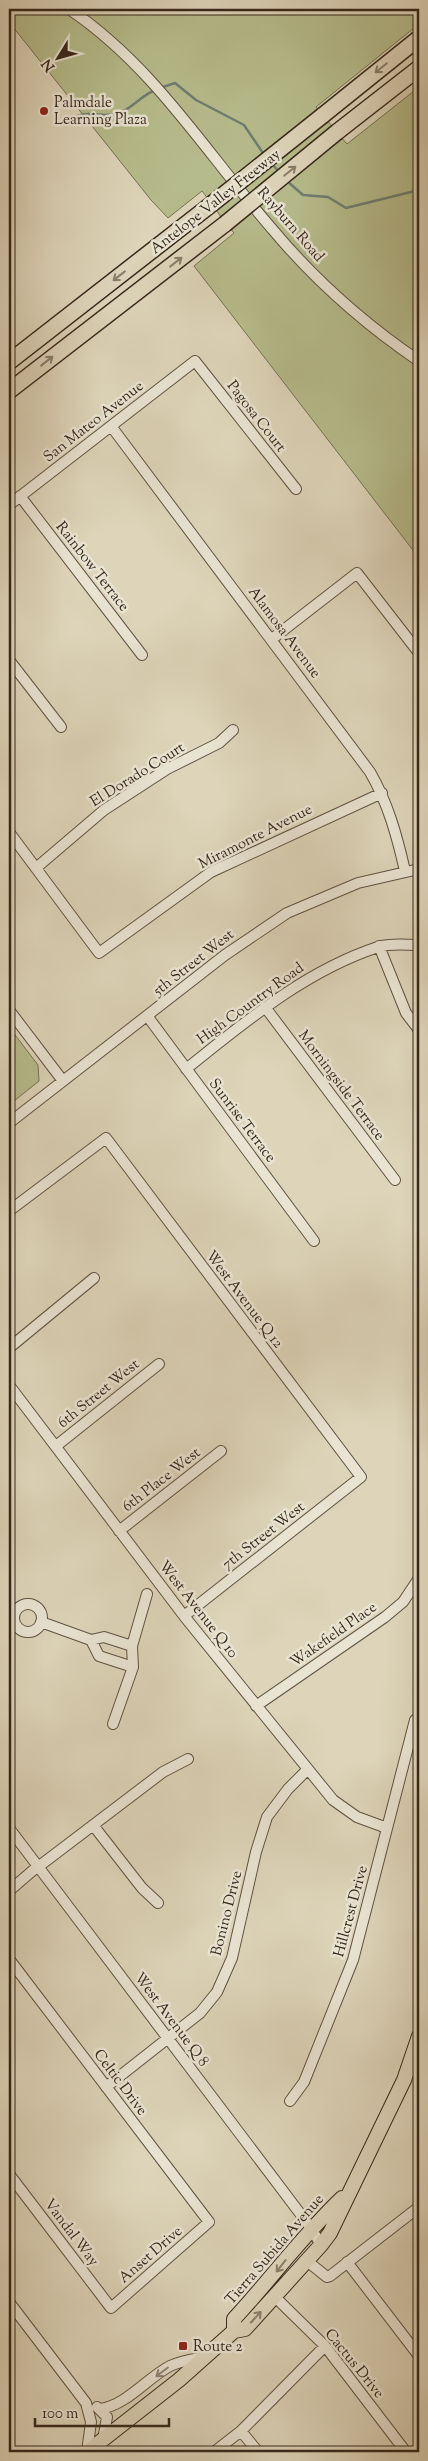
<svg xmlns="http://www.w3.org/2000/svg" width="428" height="2461" viewBox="0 0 428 2461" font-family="'Sorts Mill Goudy',serif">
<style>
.green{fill:#b6bb8b;stroke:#767153}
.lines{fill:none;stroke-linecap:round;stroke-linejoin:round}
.stream{stroke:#6e7e73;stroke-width:2.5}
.minor-casing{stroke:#605242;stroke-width:12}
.major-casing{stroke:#37271b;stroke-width:16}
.highway-casing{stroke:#37271b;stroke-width:18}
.minor{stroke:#e9e3d2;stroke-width:10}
.major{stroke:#ddd4b9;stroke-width:14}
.highway{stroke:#ddd4b9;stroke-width:15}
.highway-bridge-casing{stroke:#37271b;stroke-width:18;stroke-linecap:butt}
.highway-bridge{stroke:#ddd4b9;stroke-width:15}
.oneway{stroke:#8a7e6a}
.oneway2{stroke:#908576}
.poi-dot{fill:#8f2418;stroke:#e9e3d2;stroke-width:2}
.labels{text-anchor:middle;stroke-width:5;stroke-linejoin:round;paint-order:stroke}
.poi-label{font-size:15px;fill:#37271b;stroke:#e9e3d2;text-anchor:start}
.street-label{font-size:15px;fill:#37271b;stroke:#e9e3d2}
</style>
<rect width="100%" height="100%" fill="#ddd4b9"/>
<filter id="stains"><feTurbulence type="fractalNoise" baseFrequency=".004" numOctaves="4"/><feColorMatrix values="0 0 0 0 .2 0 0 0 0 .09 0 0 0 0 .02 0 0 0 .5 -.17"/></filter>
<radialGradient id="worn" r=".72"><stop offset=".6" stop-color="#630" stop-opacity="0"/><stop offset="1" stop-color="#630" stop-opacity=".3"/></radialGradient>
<path class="green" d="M9,9H419V24L316,107L347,144L419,87V558L194,266L234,233C222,221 214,205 202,191L168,218L151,200L9,22Z
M9,1027L38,1065L39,1081L9,1105Z"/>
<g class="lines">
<path class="stream" d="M160,88L175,83L196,100L244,125L265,156
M65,122C89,106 98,120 119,113C130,110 142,95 155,90
M272,164L280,173
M287,181L303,195L328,197L346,208L419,190"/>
<g class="minor-casing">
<path id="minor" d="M69,9C154,66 207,154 273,230C315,280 366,325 419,361
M111,426L370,772C388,803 397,836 405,871
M20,496L142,655
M9,505L195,361L296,489
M272,639L357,573L419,653
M9,660L61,727
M9,832L99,953L211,872L382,793
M36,868L104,810L167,769L219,743L233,730
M379,946L406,1013L419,1030
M265,1007L395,1180
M9,1010L63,1081
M148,1017L314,1241
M186,1069C245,1022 305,971 378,947C390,943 406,945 419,945
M9,1123L225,955L287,913L358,883L419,869
M9,1211L106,1138L361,1477L184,1616
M9,1348L94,1278
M9,1385L184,1616L333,1800L357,1817L387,1828
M56,1446L159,1364
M119,1531L221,1451
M14 1618a14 14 0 1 1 28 0a14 14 0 1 1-28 0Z
M41,1622L91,1640L104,1637L132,1646L133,1667L113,1724
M91,1640L99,1656L133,1667
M132,1646L147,1594
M256,1706L385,1617L403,1602L419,1578
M93,1825L142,1888L158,1903
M9,1828L311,2228L321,2245
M38,1867L163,1772L188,1759
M9,1891L38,1866
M9,1959L209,2222L111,2308L9,2174
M106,2087L200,2013L217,1992L232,1958L256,1852L267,1817L288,1789L308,1769
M290,2101L304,2082L353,1960L415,1720
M307,2261L327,2277L330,2276L419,2207
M347,2262L419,2356
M275,2297L325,2346L406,2452
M9,2302L86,2403L91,2422L87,2452
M97,2407L107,2417L103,2440
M100,2409C127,2405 147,2378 170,2366C180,2361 193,2359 204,2357
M241,2431L258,2452
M214,2452L241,2431L325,2346"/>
</g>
<g class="major-casing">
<path id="major" d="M234,2331V2319C271,2279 302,2236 342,2198
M87,2452L179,2380L234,2331L245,2329L321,2245L330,2233L404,2080L419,2036"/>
</g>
<g class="highway-casing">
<path id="highway" d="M322,116L419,38
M337,132L419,68
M9,362L213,203
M9,391L225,224"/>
</g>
<use href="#minor" class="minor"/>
<use href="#major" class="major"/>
<use href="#highway" class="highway"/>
<g class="highway-bridge-casing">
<path id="highway-bridge" d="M213,203L322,116
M225,224L337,132"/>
</g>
<use href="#highway-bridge" class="highway-bridge"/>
</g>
<defs><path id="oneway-shaft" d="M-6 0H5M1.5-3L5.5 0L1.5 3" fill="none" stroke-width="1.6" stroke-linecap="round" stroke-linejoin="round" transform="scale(1.25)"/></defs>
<g class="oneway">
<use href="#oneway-shaft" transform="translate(381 68) rotate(141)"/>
<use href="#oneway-shaft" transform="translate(290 171) rotate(-39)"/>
<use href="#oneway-shaft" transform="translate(176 262) rotate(-38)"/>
<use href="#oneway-shaft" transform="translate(119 276) rotate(142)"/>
<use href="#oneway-shaft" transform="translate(47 361) rotate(-38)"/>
<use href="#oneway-shaft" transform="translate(281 2266) rotate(128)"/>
<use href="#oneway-shaft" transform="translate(256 2317) rotate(-47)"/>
</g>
<use class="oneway2" href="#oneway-shaft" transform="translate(162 2372) rotate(143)"/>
<g class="poi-dot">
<circle cx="44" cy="111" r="5"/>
<rect x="178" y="2341" width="10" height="10" rx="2.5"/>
</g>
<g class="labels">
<g class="poi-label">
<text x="54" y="107">Palmdale<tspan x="54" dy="17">Learning Plaza</tspan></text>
<text x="193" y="2351">Route 2</text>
</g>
<g class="street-label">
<text transform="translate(215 201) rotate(-38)" y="5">Antelope Valley Freeway</text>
<text transform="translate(291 224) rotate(49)" y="5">Rayburn Road</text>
<text transform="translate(257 416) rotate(52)" y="5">Pagosa Court</text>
<text transform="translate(93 421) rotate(-38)" y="5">San Mateo Avenue</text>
<text transform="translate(93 566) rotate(52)" y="5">Rainbow Terrace</text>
<text transform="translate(285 632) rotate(53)" y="5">Alamosa Avenue</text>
<text transform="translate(137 774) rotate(-32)" y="5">El Dorado Court</text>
<text transform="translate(255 836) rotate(-27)" y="5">Miramonte Avenue</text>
<text transform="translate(193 962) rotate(-38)" y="5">5th Street West</text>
<text transform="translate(250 1003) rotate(-36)" y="5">High Country Road</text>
<text transform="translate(342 1085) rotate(53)" y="5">Morningside Terrace</text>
<text transform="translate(243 1120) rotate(53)" y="5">Sunrise Terrace</text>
<text transform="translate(245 1299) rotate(53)" y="5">West Avenue Q 12</text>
<text transform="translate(98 1393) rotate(-39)" y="5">6th Street West</text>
<text transform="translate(161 1479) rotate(-38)" y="5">6th Place West</text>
<text transform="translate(263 1535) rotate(-38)" y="5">7th Street West</text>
<text transform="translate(199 1609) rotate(52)" y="5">West Avenue Q 10</text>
<text transform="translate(333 1634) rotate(-35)" y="5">Wakefield Place</text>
<text transform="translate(350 1911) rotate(-75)" y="5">Hillcrest Drive</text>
<text transform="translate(226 1913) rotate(-76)" y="5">Bonino Drive</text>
<text transform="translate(172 2019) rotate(53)" y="5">West Avenue Q 8</text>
<text transform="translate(121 2082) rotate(53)" y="5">Celtic Drive</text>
<text transform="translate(72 2232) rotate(53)" y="5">Vandal Way</text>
<text transform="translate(274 2249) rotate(-49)" y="5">Tierra Subida Avenue</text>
<text transform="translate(150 2254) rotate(-41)" y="5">Anset Drive</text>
<text transform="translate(355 2363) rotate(51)" y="5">Cactus Drive</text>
</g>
</g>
<rect width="428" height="2461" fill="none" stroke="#ddd4b9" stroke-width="30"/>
<rect x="10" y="10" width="408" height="2441" fill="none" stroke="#37271b" stroke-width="2.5"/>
<rect x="15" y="15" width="398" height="2431" fill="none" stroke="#37271b"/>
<g transform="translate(58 58) rotate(233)" stroke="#e9e3d2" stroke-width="4" paint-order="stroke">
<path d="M0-4L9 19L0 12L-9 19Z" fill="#37271b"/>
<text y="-8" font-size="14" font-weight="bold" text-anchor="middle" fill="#37271b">N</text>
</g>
<path d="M35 2418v8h134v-8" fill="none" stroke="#37271b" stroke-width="2.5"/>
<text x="42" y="2418" font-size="15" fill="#37271b" stroke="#e9e3d2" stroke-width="4" paint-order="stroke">100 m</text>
<rect width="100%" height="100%" filter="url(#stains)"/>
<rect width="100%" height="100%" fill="url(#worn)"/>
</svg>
